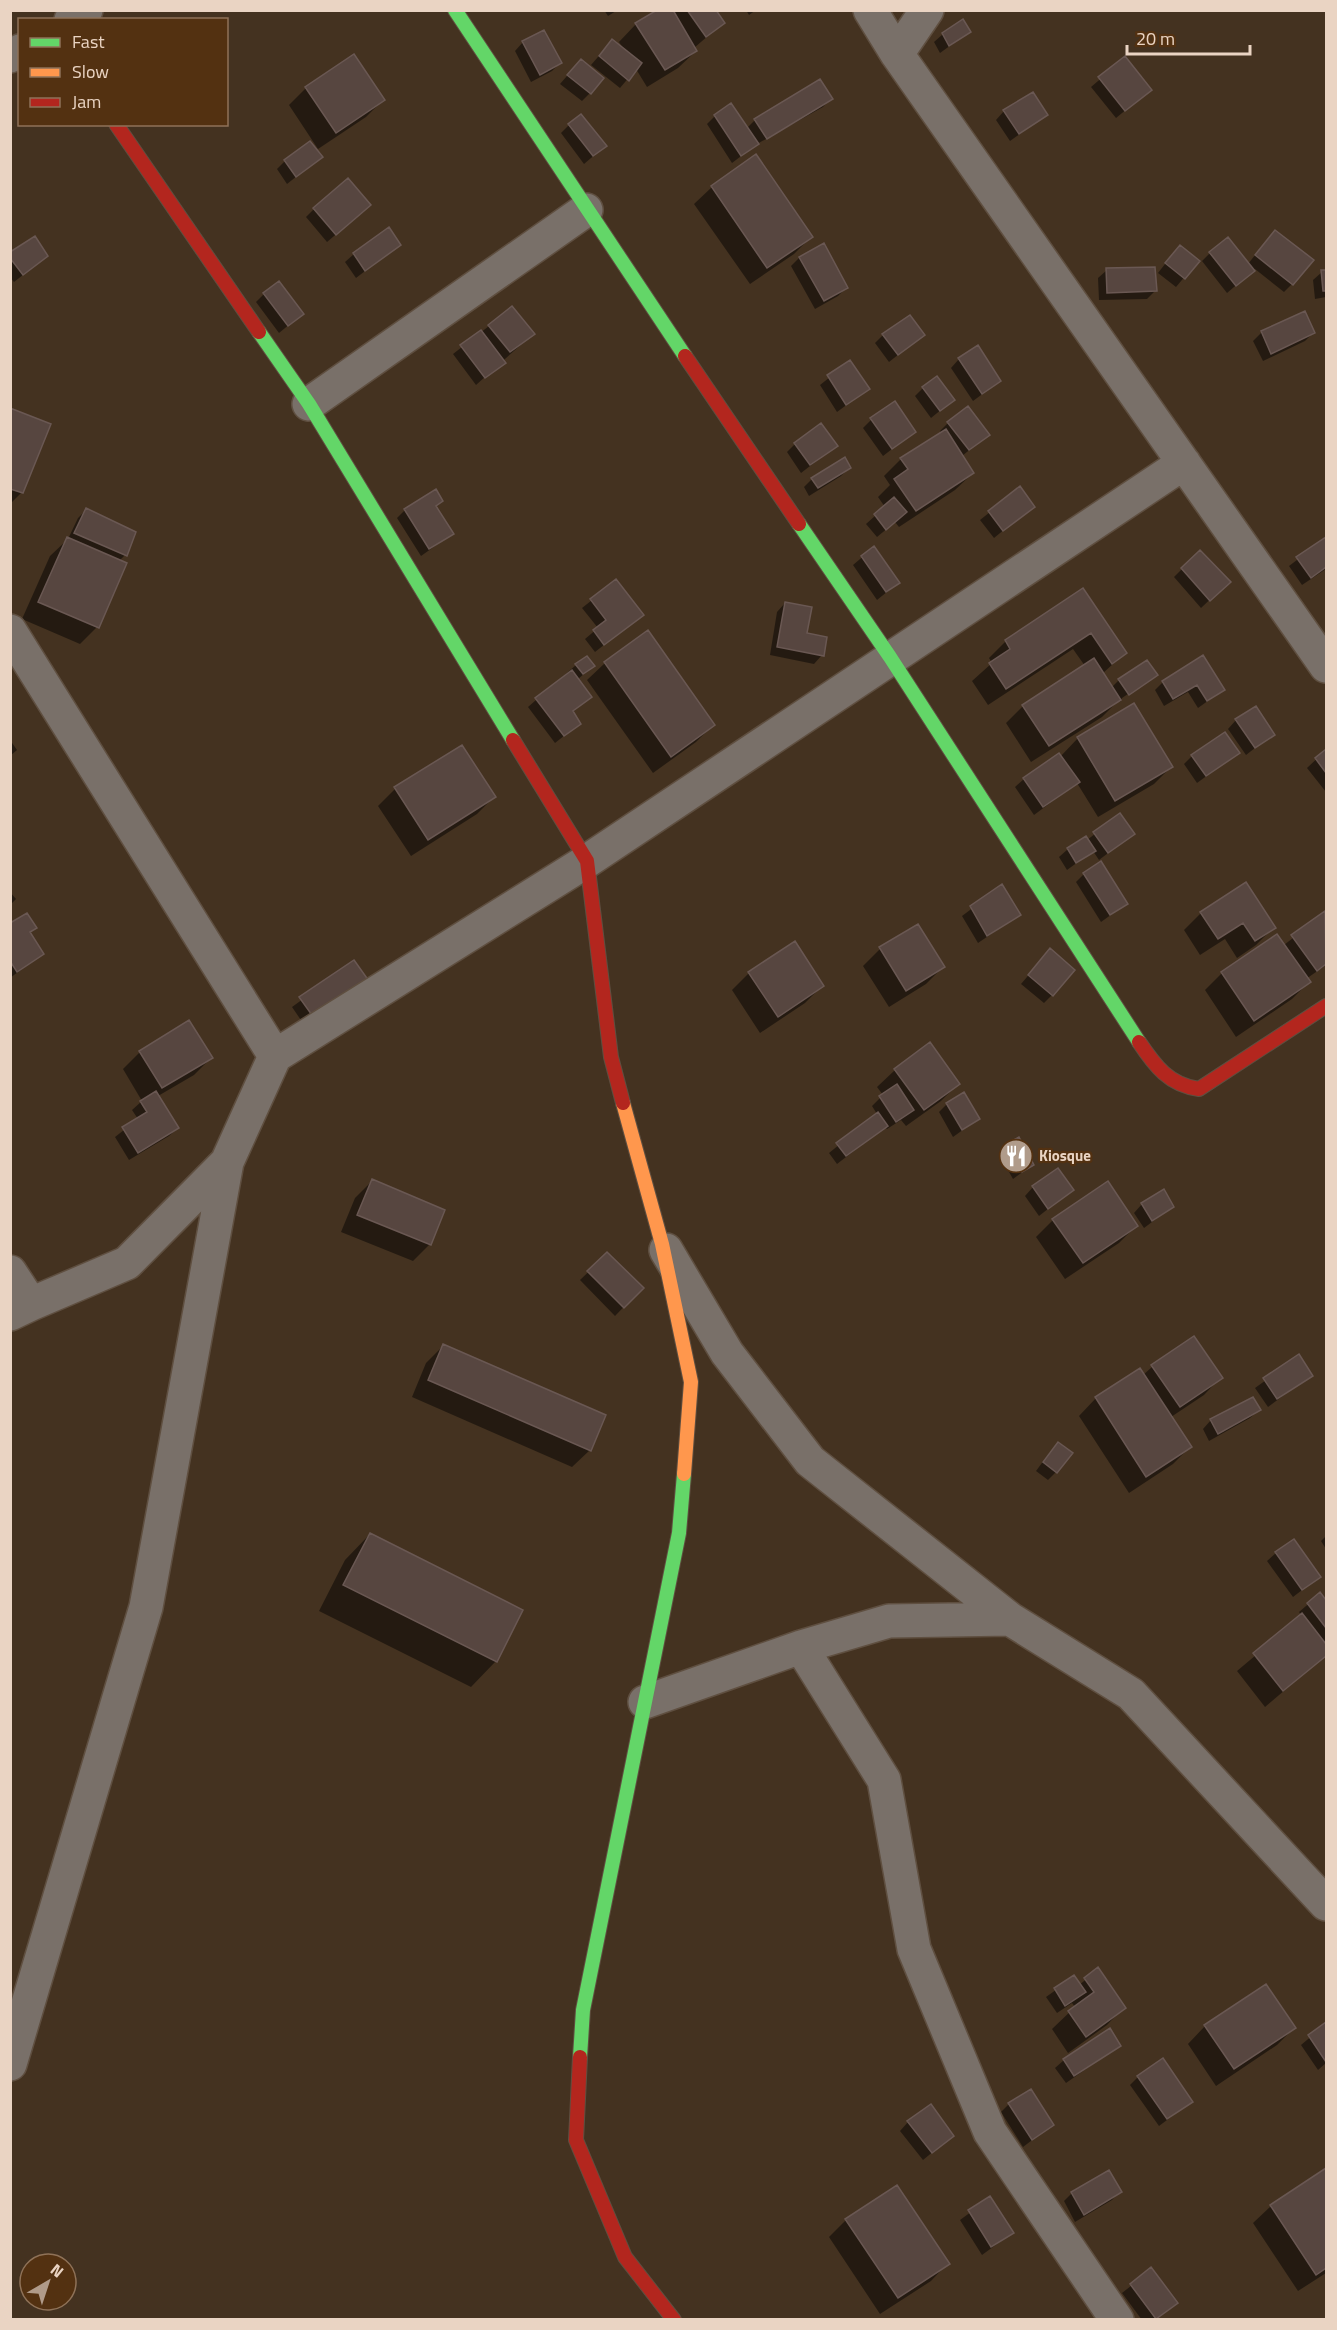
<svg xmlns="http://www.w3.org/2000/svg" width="1337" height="2330" viewBox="0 0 1337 2330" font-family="'Titillium Web',sans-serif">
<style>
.shadow{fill:#0007}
.building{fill:#574640;stroke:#6a5853;stroke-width:1.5}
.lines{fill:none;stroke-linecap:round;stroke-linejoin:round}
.street-casing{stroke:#5f4f40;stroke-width:36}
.fast-casing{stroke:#5f4f40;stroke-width:16}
.slow-casing{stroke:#5f4f40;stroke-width:16}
.jam-casing{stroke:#5f4f40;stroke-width:16}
.street{stroke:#797069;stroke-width:33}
.fast{stroke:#63d668;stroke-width:14}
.slow{stroke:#ff974d;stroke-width:14}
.jam{stroke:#b3261e;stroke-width:14}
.labels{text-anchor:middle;stroke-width:4.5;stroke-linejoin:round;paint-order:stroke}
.poi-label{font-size:15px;font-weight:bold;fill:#ead4c3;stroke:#533111;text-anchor:start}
</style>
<rect width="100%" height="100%" fill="#443220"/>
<path class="shadow" d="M604,10H616V11L608,16Z
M659,10H714L723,23L694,48L696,51L678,68L647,87L636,69L620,88L591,65L604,50L625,51L619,42L636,24Z
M746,10H756L749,15Z
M969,32L940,53L934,42L943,34Z
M523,42L560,63L552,71L531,82L515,51Z
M1125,58L1150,90L1116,118L1091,87Z
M573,69L590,93L582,101L560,84Z
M306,88L383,100L366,117L318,149L289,105Z
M831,98L823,107L757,144L732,163L707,124L715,116L747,128L755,120Z
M1004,111L1046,115L1010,141L996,120Z
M569,125L605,146L584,164L561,133Z
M756,156L811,237L794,254L750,284L694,204L712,187Z
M321,157L287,184L277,169L285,161Z
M314,209L361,213L327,242L306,217Z
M1267,240L1292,284L1284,292L1255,269L1227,293L1202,261L1210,253L1248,264Z
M399,245L356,278L345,262L354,254Z
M10,254L47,256L14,282L10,277Z
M1172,255L1198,261L1176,287L1158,273Z
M799,258L846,288L838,296L815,309L791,266Z
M1107,270L1155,291L1147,299L1099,300L1098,278Z
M1326,271V297L1315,299L1313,280L1322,272Z
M264,294L302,314L279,333L256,302Z
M489,326L533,334L476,385L453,354Z
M1262,332L1313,333L1305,341L1263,361L1253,341Z
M883,335H923L889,362L875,343Z
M959,359L1000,381L973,401L951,368Z
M849,362L868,389L837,412L820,385Z
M923,388L953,400L931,418L915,396Z
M10,410L49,425L21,493L10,504Z
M871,420L914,432L883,456L863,428Z
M948,423L988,435L962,456L973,473L955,490L899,527L895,522L877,537L866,524L885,507L878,497L890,485L884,476L901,459L941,433L940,431Z
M795,444L836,446L801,473L787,452Z
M849,468L841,476L809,496L804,487L812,479Z
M1020,488L1033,506L994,538L980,520Z
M442,501L435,507L452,534L421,556L397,518L405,510Z
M87,509L125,555L119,561L97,627L80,644L22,619L50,556L68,539L78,518Z
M1326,538V569L1302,585L1289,566Z
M873,548L898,583L877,600L853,565Z
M1182,569L1220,590L1201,608L1174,577Z
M616,581L642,615L595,652L585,639L598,628L582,608Z
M1082,590L1125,653L1102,674L1111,688L1119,680L1156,675L1122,698L1120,702L1119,700L1102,717L1031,762L1006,723L1023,706L1085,666L1073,649L988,705L972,681L992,663L989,658L1006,641Z
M785,603L822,655L814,664L770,655L777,612Z
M1202,657L1223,690L1198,708L1188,692L1164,706L1155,690L1163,682Z
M605,663L713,725L696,742L653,773L587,680Z
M576,665L593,666L577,680L590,697L572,713L579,724L555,743L528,707Z
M1134,705L1171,767L1154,784L1098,817L1077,783L1034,815L1015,787L1024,779L1060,757L1078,738Z
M1236,720L1273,734L1246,755L1228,729Z
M10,740L17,750L10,756Z
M1326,750V792L1307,768Z
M1238,753L1197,783L1184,764L1192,756Z
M395,789L494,797L477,814L411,856L378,806Z
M1120,815L1133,834L1099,860L1093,851L1067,870L1059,857L1068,849L1087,840Z
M1084,874L1126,904L1101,922L1076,882Z
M1002,886L1019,915L978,943L962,916Z
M10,892L16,899L10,905Z
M1201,913L1274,927L1256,945L1237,958L1225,939L1200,955L1184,930Z
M1325,913L1326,965L1306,979L1309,982L1292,999L1236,1037L1205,990L1222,973L1277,936L1284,945Z
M10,925L35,927L29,934L42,954L10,978Z
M880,949L943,967L926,984L889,1007L863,966Z
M1050,950L1052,995L1044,1003L1021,984Z
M354,962L305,1026L292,1007Z
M749,973L822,986L805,1003L760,1033L732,990Z
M929,1044L958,1084L941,1101L906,1126L901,1120L887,1129L885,1127L837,1164L829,1153L877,1114L872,1106L883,1095L877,1087L895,1070Z
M140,1052L211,1058L194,1075L158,1096L178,1128L169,1136L129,1160L115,1137L138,1119L132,1110L142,1101L123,1069Z
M947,1104L978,1119L953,1137L939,1112Z
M1007,1146L1032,1165L1013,1179L999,1154Z
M372,1181L430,1244L413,1261L341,1232L355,1198Z
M1033,1187L1072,1190L1039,1216L1025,1196Z
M1142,1204L1172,1207L1144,1228L1134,1213Z
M1053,1220L1136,1226L1119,1243L1065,1279L1036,1237Z
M607,1254L642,1288L615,1316L580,1280Z
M443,1346L590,1450L572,1467L412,1397L426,1363Z
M1299,1356L1311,1375L1268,1407L1255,1388Z
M1152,1367L1221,1377L1204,1395L1171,1417L1190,1447L1173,1464L1129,1493L1079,1416L1096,1398L1140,1370L1143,1375Z
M1259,1410L1250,1418L1209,1441L1203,1429L1211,1420Z
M1050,1452L1056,1472L1048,1480L1036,1471Z
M370,1534L496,1661L471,1687L319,1611L345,1560Z
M1326,1536V1549L1321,1541Z
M1276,1553L1319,1577L1293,1597L1267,1561Z
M1320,1594L1326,1602V1655L1265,1707L1237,1671L1302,1616L1299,1612Z
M1098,1970L1124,2007L1107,2025L1068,2053L1052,2029L1075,2007L1072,2003L1057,2013L1046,1997L1074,1977L1079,1985Z
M1326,2024V2063L1318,2070L1301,2045Z
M1205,2026L1294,2028L1277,2045L1216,2086L1188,2044Z
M1119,2046L1066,2083L1055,2068L1064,2060Z
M1138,2077L1191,2102L1159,2126L1130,2085Z
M1009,2104L1052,2125L1023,2147L1001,2112Z
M908,2122L952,2136L923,2160L900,2131Z
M1326,2170V2273L1298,2291L1253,2223L1271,2206Z
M1120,2191L1112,2200L1075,2222L1064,2201L1072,2193Z
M990,2198L1012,2233L982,2255L960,2220Z
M846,2220L948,2263L931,2281L880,2314L829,2237Z
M1151,2270L1176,2303L1156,2320H1142L1122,2293Z"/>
<path class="building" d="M657,10H673L697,51L665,70L635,23Z
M687,10H716L725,23L706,37Z
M963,19L971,32L949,46L942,33Z
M544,30L562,63L540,75L522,41Z
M612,39L642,63L629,81L599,56Z
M354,54L385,100L336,133L305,87Z
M1125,56L1152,90L1125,111L1098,77Z
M581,59L604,78L591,94L567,75Z
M820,79L833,99L767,139L754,119Z
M1033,92L1048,115L1019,134L1003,110Z
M731,103L759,144L741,156L714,115Z
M581,114L607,146L593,156L568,124Z
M310,141L323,157L296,177L284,160Z
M756,154L813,237L767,268L711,186Z
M348,178L371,205L336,235L313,208Z
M389,227L401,245L365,271L353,253Z
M1275,230L1314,260L1293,285L1255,255Z
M35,236L48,256L23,275L10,258V252Z
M1228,237L1255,271L1236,286L1209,252Z
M824,243L848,288L824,301L799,257Z
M1180,245L1200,261L1185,279L1165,263Z
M1155,267L1157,291L1107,293L1106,268Z
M1321,270H1326V291H1323Z
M279,281L304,314L288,326L263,293Z
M512,306L535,334L510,352L488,325Z
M1305,311L1315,333L1271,354L1261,331Z
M910,315L925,335L898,355L882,334Z
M481,330L506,363L485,378L460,345Z
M978,345L1001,381L982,394L958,358Z
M850,360L870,389L846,405L827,375Z
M937,376L955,400L940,411L922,387Z
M895,401L916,432L892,449L870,418Z
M968,406L990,435L969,450L947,422Z
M10,408L51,424L23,493L10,489Z
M821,423L838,446L810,465L794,443Z
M946,429L974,473L916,511L894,479L908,469L900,458Z
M845,457L851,468L818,488L811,478Z
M1020,486L1035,507L1003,531L988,511Z
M436,489L443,501L436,506L454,534L429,549L404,509Z
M894,497L907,512L886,530L874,514Z
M86,508L136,532L127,556L74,533Z
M67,537L127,563L99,628L38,602Z
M1326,537V567L1311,578L1296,557Z
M874,546L900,583L886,592L861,556Z
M1200,550L1231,582L1210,601L1181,568Z
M616,579L644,615L604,645L593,630L606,620L590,599Z
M1083,588L1127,653L1112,664L1091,633L1006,689L989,663L1010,649L1005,640Z
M785,602L812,607L807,633L827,637L824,656L777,647Z
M648,630L715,725L671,757L604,662Z
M1203,655L1225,690L1207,701L1197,685L1173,699L1162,681Z
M587,656L595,666L583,674L575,664Z
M1094,658L1121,700L1049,746L1022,705Z
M1147,660L1158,675L1129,695L1118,679Z
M572,670L592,697L573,711L581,724L564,736L535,698Z
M1134,703L1173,767L1115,801L1077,737Z
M1256,706L1275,735L1255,748L1235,719Z
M1225,732L1240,753L1206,776L1191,755Z
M462,745L496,797L428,840L394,787Z
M1326,749V773L1315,758Z
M1059,753L1080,782L1043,807L1023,778Z
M1120,813L1135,834L1108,853L1093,832Z
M1086,836L1096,851L1076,863L1067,848Z
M1101,861L1128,904L1110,915L1083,873Z
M1246,882L1276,928L1255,941L1243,923L1218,939L1200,912Z
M1002,884L1021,915L987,936L970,906Z
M1325,911L1326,964L1317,971L1291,935Z
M27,913L37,928L30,932L44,954L17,972L10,961V923Z
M918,924L945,967L906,991L879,947Z
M1277,934L1311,982L1254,1021L1221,972Z
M795,941L824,986L778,1017L748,972Z
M1050,948L1075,970L1053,996L1028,975Z
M354,960L369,981L314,1018L299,997Z
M189,1020L213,1058L162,1088L139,1051Z
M930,1042L960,1084L924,1110L894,1069Z
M897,1084L914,1110L896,1122L879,1096Z
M156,1091L179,1128L138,1153L122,1127L147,1112L140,1101Z
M964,1092L980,1119L962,1130L946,1103Z
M878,1112L888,1126L846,1156L836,1143Z
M1019,1137L1034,1165L1022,1172L1006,1144Z
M1058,1168L1074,1190L1048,1209L1032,1186Z
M372,1179L445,1210L431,1245L357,1215Z
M1108,1181L1138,1226L1083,1263L1052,1219Z
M1164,1189L1174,1207L1152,1221L1141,1203Z
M607,1252L644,1288L624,1308L587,1271Z
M1194,1336L1223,1378L1180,1407L1151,1365Z
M443,1344L606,1415L591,1451L428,1380Z
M1299,1354L1313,1376L1277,1399L1263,1378Z
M1140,1368L1192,1447L1146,1477L1095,1397Z
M1253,1397L1261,1410L1218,1434L1210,1419Z
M1058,1442L1073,1453L1057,1473L1043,1462Z
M370,1533L523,1610L497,1662L343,1585Z
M1294,1539L1321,1577L1302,1590L1275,1552Z
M1320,1592L1326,1600V1628L1307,1603Z
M1302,1613L1326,1644V1656L1283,1691L1253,1653Z
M1098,1967L1126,2008L1086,2037L1068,2011L1094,1992L1084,1978Z
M1074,1975L1086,1992L1065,2006L1054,1988Z
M1266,1984L1296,2028L1234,2069L1204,2025Z
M1326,2022V2062L1308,2035Z
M1110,2028L1121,2046L1074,2076L1063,2059Z
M1163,2058L1193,2102L1167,2119L1137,2076Z
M1031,2089L1054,2125L1032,2140L1008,2103Z
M931,2104L954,2136L932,2153L907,2121Z
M1326,2168V2268L1316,2275L1270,2205Z
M1109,2170L1122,2192L1084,2215L1071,2192Z
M897,2185L950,2264L898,2298L845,2219Z
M990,2196L1014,2233L991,2247L968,2210Z
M1151,2267L1178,2303L1156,2319L1130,2284Z"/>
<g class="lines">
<g class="street-casing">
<path id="street" d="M870,10L897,54L1326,666
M71,20L86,10
M897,54L927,10
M10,56L20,51
M309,404L586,210
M10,631L275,1056
M666,1250L727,1353L810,1461L1010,1619
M10,1272L31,1304L10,1314
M31,1304L127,1263L227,1162L275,1056L587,861L1184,463
M801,1647L884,1780L914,1949L990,2132L1117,2320
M645,1702L801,1647L889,1621L1010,1619L1131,1694L1326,1904
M10,2064L146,1607L227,1162"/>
</g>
<g class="fast-casing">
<path id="fast" d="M455,10L685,356
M259,332L309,404L513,740
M799,524L890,657L1139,1042
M580,2057L583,2010L679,1533L684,1474"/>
</g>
<g class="slow-casing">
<path id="slow" d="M623,1103L662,1244L691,1382L684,1474"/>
</g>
<g class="jam-casing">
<path id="jam" d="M116,124L259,332
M685,356L799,524
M513,740L587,861L611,1057L623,1103
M1139,1042C1155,1066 1169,1085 1199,1089L1326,1006
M580,2057L576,2140L625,2257L674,2320"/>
</g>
<use href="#street" class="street"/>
<use href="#fast" class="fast"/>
<use href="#slow" class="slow"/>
<use href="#jam" class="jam"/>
</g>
<defs>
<g id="restaurant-disc" transform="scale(1.725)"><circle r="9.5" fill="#b09b8a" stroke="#533111"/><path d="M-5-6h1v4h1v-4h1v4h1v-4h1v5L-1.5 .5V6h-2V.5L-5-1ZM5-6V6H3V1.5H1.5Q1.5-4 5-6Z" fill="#fff"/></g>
</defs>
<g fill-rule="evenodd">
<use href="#restaurant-disc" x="1016" y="1156"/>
</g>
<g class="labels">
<g class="poi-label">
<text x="1039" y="1161">Kiosque</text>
</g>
</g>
<rect width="1337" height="2330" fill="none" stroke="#ead4c3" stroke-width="24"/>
<rect x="18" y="18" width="210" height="108" fill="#533111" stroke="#8f7258" stroke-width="1.5"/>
<rect x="30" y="38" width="30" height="9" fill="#63d668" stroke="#8f7258" stroke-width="1.5"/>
<text x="72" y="48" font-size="18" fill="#ead4c3">Fast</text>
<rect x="30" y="68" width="30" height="9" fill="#ff974d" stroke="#8f7258" stroke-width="1.5"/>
<text x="72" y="78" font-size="18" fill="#ead4c3">Slow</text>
<rect x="30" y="98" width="30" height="9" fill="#b3261e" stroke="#8f7258" stroke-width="1.5"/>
<text x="72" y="108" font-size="18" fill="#ead4c3">Jam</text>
<g transform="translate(48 2282) rotate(39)"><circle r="28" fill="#533111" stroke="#8f7258" stroke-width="1.5"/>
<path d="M0-4.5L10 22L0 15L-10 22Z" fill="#b09b8a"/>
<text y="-9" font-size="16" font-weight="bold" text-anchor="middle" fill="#ead4c3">N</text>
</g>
<path d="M1127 45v9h123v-9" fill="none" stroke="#ead4c3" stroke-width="3"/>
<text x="1136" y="45" font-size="18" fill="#ead4c3" stroke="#533111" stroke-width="4.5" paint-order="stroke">20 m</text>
</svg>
